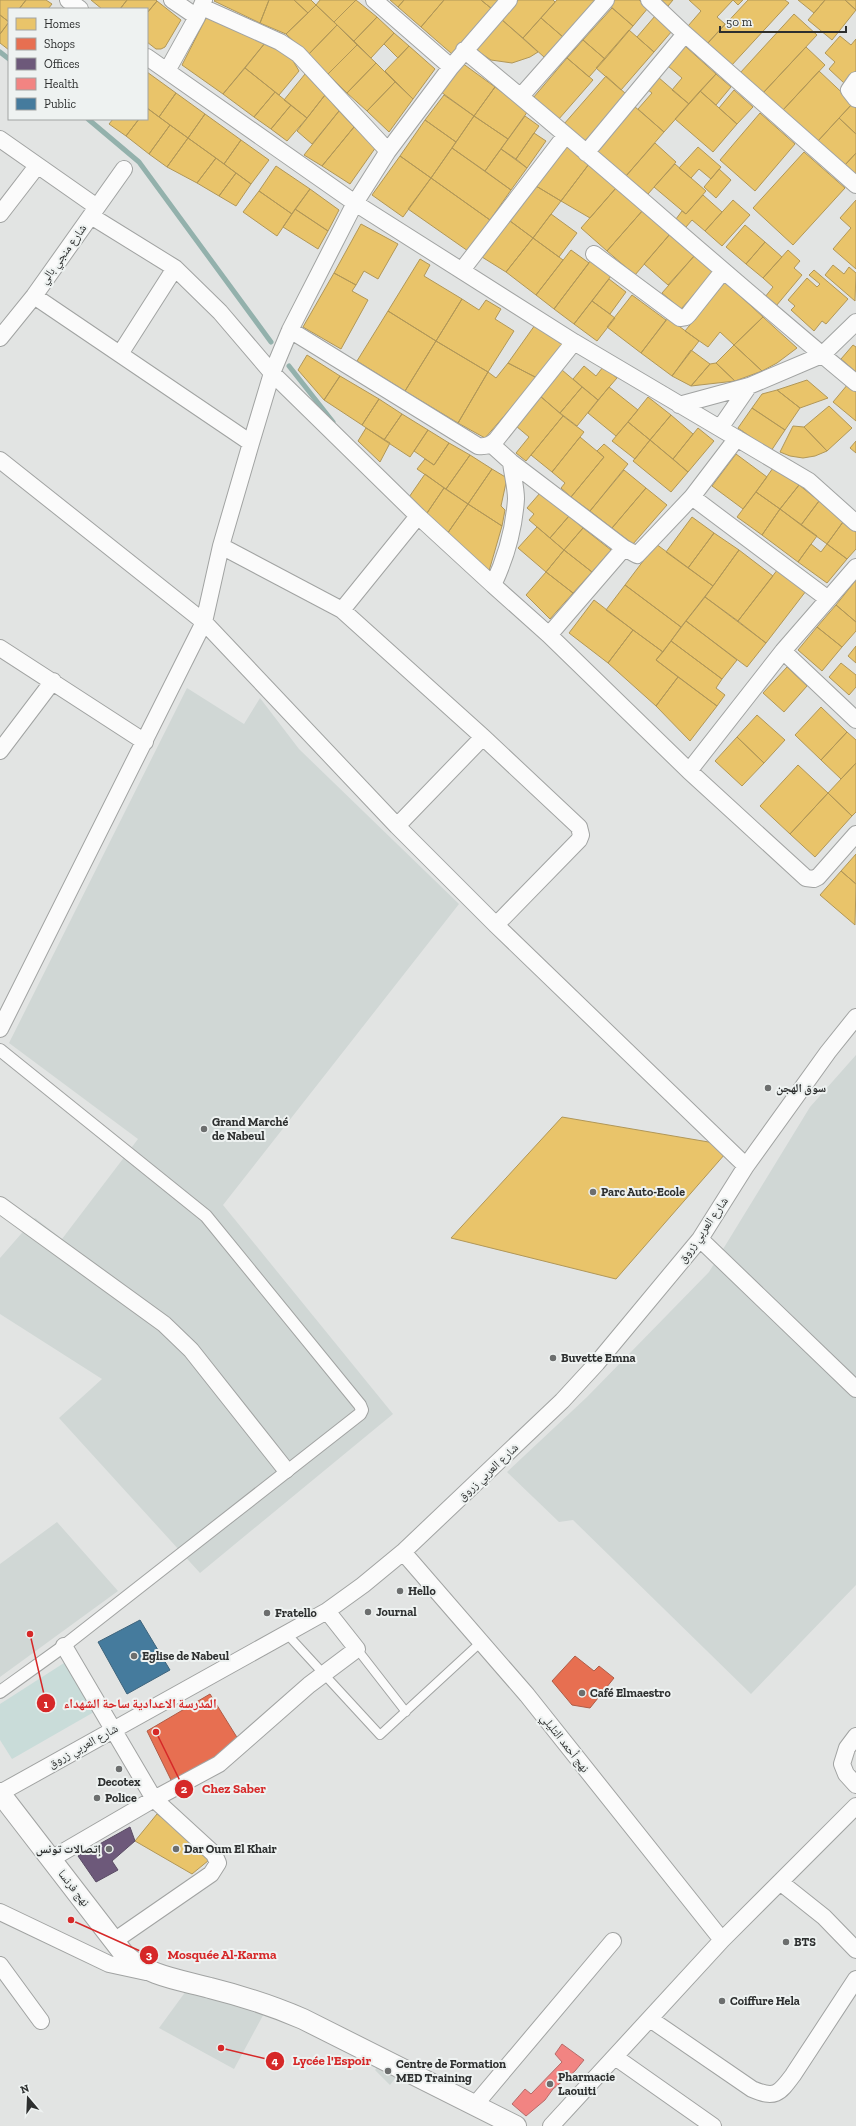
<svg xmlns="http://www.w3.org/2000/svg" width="856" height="2126" viewBox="0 0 856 2126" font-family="'Zilla Slab','Noto Naskh Arabic',serif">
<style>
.built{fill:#d0d7d5}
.green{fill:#c9dcd9}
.homes{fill:#e9c46a;stroke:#b19758}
.shops{fill:#e76f51;stroke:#af5c47}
.offices{fill:#6d597a;stroke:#5a4c64}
.health{fill:#f28482;stroke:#b76a69}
.public{fill:#457b9d;stroke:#3e647c}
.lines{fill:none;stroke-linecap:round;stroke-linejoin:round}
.stream{stroke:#93b1ac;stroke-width:5}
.service-casing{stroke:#a1a3a2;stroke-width:10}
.pedestrian-casing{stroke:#a1a3a2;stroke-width:14}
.minor-casing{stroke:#a1a3a2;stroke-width:18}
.tertiary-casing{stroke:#a1a3a2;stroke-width:22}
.service{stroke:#fbfbfb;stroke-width:8}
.pedestrian{stroke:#fbfbfb;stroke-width:12}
.minor{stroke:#fbfbfb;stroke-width:16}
.tertiary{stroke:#fbfbfb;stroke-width:20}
.poi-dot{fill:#6c6e6e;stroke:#eef2f1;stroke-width:1.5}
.labels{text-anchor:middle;stroke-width:4;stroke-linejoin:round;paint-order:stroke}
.street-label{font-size:12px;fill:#2d2f2f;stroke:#eef2f1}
.poi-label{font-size:12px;font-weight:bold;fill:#2d2f2f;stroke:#eef2f1;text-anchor:start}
.leader{fill:none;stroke:#d62828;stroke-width:1.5}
.callout-dot{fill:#d62828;stroke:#eef2f1;stroke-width:1.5}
.mark-label{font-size:12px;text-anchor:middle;font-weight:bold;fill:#fff}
.callout-label{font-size:13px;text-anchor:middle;font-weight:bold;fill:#d62828;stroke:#eef2f1;stroke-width:4;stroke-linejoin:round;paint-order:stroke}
</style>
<rect width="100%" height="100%" fill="#e2e4e3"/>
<path class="built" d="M187,688L244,724L260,698L299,749L459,904L223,1205L393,1414L200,1573L59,1418L102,1379L0,1314V1258L35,1218L62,1239L138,1139L9,1043Z
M856,1055V1585L751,1694L573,1520L559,1522L507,1472L587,1397L709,1272L810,1107Z
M57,1522L118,1591L0,1677V1564Z
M186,1991L267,2008L234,2069L159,2028Z
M384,2057L401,2071L390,2085L375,2070Z"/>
<path class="green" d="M64,1663L94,1712L12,1759L0,1740V1704Z"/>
<path class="homes" d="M0,0H26L19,9H9V22L0,15Z
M26,0H46L52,4L48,9H19Z
M91,0H127L120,9H102Z
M127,0H156L157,1L147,13V9H120Z
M215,0H269L260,23L214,1Z
M269,0H294L308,13L286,34L260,23Z
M294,0H311L316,5L308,13Z
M320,0H356L334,22L316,5Z
M356,0L377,17L354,41L334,22Z
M390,0H404L398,7Z
M404,0H444L421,27L398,7Z
M444,0H481L492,9L452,54L421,27Z
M481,0H499L492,9Z
M518,0H553L555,2L523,38L501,19Z
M557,0H596L563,37L541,18Z
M613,0H639L648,8L633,26L609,5Z
M661,0H673L668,6Z
M689,0H733L717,17L725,24L707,44L688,26L701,11Z
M733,0H743L738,5Z
M748,0H785L789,3L731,66L707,44Z
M798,0H825L814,13Z
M825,0H845L856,10L832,40L808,20Z
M845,0H856V10Z
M157,1L181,20L165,47L161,49H156L147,42V13Z
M316,5L337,25L308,55L286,34Z
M612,8L633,26L605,59L583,40Z
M794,14L817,35L763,93L740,73Z
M0,15L9,22L0,34Z
M207,16L265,43L223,94L182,65Z
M655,16L672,31L654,52L637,37Z
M377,17L394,33L371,58L354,41Z
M541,18L563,37L544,57L523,38Z
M501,19L538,52L530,57L512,63L491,60L482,54L475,48Z
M9,22V50L0,43V34Z
M337,25L357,45L328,74L308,55Z
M629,30L654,52L621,90L596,68Z
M394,33L409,46L398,58L384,44Z
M840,36L851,45L856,39V71L844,83L829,69L835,62L825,53Z
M583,40L605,59L589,77L567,58Z
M265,43L283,50L292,59L299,71L279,95L245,68Z
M357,45L376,63L347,93L328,74Z
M409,46L435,69L413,99L385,71Z
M685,46L716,74L689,104L672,90L682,78L668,66Z
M806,47L825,65L783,110L763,93Z
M567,58L593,80L558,120L533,98Z
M376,63L395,82L367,111L347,93Z
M462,63L495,87L474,116L441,92Z
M245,68L275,92L254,117L223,94Z
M819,71L853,103L818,141L783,110Z
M147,72L176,93L159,117L147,108Z
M305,74L325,95L307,118L284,100Z
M716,74L731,87L716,105L700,91Z
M606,76L626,94L585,141L564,124Z
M658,77L689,104L664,132L638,109L652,93L647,89Z
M395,82L413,99L389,132L367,111Z
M495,87L528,111L508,139L474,116Z
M734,90L753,107L737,124L719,108Z
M700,91L737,124L713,152L675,119Z
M275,92L291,105L271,129L254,117Z
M176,93L205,114L188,138L159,117Z
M325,95L339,111L312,144L297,131Z
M444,95L474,116L456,142L425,120Z
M853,103L856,105V134L839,118Z
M291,105L307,118L287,141L271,129Z
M634,106L664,132L626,176L596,150Z
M147,108L170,125L149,154L126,136L139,119H147Z
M339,111L354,127L322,166L304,155Z
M760,113L795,144L755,191L720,160Z
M205,114L241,140L224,164L188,138Z
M474,116L508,139L485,171L452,148Z
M525,116L539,126L516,159L501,149Z
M839,118L856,134V153L845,165L818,141Z
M113,119H139L126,136L109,124Z
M425,120L456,142L431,178L400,156Z
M170,125L188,138L167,167L149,154Z
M354,127L376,147L350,184L322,166Z
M534,133L546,141L527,168L516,159Z
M188,138L216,158L197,183L167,167Z
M241,140L269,160L251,184L224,164Z
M655,143L676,162L648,194L626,176Z
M567,145L589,164L561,201L536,186Z
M698,147L721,167L711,179L699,169L691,178L679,168Z
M452,148L511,190L490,220L431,178Z
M501,149L527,168L511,190L485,171Z
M804,152L845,188L793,245L753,208Z
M856,153V174L845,165Z
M400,156L431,178L403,217L372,195Z
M216,158L236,173L219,196L197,183Z
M589,164L616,188L590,218L561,201Z
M675,164L706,191L686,214L654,187Z
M276,166L310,189L292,214L259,191Z
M719,169L731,180L716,198L704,187Z
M236,173L251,184L236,206L219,196Z
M431,178L490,220L468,251L408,209Z
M536,186L561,201L533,238L510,221Z
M616,188L643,210L607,251L581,228Z
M310,189L339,210L328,231L295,209Z
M259,191L292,214L277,236L243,212Z
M703,195L722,212L705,231L692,220L686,227L676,219L682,211L686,214Z
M733,200L750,215L722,246L705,231Z
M856,200V269L833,249L851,228L840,218Z
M295,209L328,231L318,249L283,227Z
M643,210L670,234L635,275L607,251Z
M551,214L577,233L559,257L533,238Z
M510,221L533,238L506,272L482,257Z
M361,224L398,244L378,279L364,271L356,285L334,273Z
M745,225L765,242L746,264L726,247Z
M670,234L695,255L668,285L644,264Z
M533,238L563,260L536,295L506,272Z
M765,242L782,257L763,278L746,264Z
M571,250L589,263L554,309L536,295Z
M788,250L800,261L794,268L802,275L776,306L765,297L773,287L763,278Z
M695,255L714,272L681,309L662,293Z
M420,259L430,265L424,276L462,299L436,341L388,311Z
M591,260L611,276L574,324L554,309Z
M833,265L844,274L849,267L856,273L855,301L825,275Z
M814,270L848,299L826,324L822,321L814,331L791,310L795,306L788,300L807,278L817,287L820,284L809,275Z
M334,273L356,285L352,291L368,300L341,349L303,327Z
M609,279L626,292L610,314L592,301Z
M725,282L763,317L734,345L720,332L708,347L685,331Z
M632,295L666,320L641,353L607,327Z
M462,299L479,310L486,300L501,309L495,319L514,331L488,372L436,341Z
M592,301L615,318L597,341L574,324Z
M388,311L436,341L405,391L357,361Z
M763,317L797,348L777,363L762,371L734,345Z
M668,318L699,341L672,376L641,353Z
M535,325L564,346L537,378L508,363Z
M436,341L488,372L458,423L405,391Z
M734,345L762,371L735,381L716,363Z
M853,345L856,347V372L841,359Z
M691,350L710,364L691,386L672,376Z
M307,355L340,376L324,400L298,370Z
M508,363L537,378L485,438L458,423L488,372L496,378Z
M716,363L735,381L691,386L710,364Z
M584,366L596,376L603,367L617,378L598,400L573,379Z
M562,370L582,387L560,413L540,396Z
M340,376L379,399L362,425L324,400Z
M807,380L828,398L800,408L777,390Z
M848,384L856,390V421L833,402Z
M582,387L598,400L577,426L560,413Z
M609,387L638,410L616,436L588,413Z
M777,390L800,408L785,430L752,408L762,394Z
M540,396L563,416L526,461L516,453L529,437L516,426Z
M648,397L671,415L650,440L628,422Z
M379,399L402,414L384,440L362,425Z
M829,406L852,428L827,451L804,427Z
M752,408L785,430L771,451L738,428Z
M402,414L428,430L410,457L384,440Z
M671,415L693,434L673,459L650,440Z
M563,416L584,432L552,472L531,455Z
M628,422L650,440L635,459L612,441Z
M793,426L804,427L827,451L815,456L803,458L790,456L780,452Z
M366,428L390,443L380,462L358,441Z
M698,428L714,441L688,472L673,459Z
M428,430L449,443L434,465L414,451Z
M580,437L604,457L571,497L561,488L565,483L552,472Z
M650,440L688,472L671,492L633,461Z
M856,441V453L850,448Z
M449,443L470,455L446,489L417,469L425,459L434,465Z
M604,444L628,464L590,511L571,497L604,457L597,451Z
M736,454L767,477L743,509L712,486Z
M470,455L492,469L468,504L446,489Z
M773,468L799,485L780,509L756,492Z
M492,469L507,478L501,506L505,510L502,526L468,504Z
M624,470L646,488L612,528L590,511Z
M425,474L444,488L425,516L407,500Z
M799,485L819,501L801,525L780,509Z
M444,488L468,504L447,534L425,516Z
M646,488L667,505L633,544L612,528Z
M756,492L780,509L762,535L737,517Z
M540,493L569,516L550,538L529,520L534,514L527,508Z
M819,501L843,522L827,544L801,525Z
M468,504L502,526L489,571L447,534Z
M780,509L817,536L798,562L762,535Z
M569,516L583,528L564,550L550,538Z
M692,517L714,533L688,568L666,552Z
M843,522L856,532V549L847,559L827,544Z
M537,527L564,550L546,572L518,548Z
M583,528L611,550L592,572L564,550Z
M714,533L739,550L713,586L688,568Z
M656,544L713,586L681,627L625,585Z
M811,544L821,552L827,544L847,559L827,583L798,562Z
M564,550L592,572L573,593L546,572Z
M739,550L773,576L738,621L705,597Z
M778,569L806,591L766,643L738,621Z
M546,572L573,593L550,619L526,595Z
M856,580V622L836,605Z
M625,585L681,627L663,652L606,610Z
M705,597L766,643L747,667L686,621Z
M594,600L633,630L608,663L569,633Z
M836,605L856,622V631L842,647L817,627Z
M686,621L737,660L722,679L671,641Z
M817,627L842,647L822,671L798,650Z
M633,630L663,652L656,660L678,677L656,706L608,663Z
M671,641L722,679L716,688L725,695L717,706L656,660Z
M856,646V663L848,656Z
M841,663L856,675V687L849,695L829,677Z
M787,667L807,686L784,712L763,693Z
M678,677L717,706L690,741L656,706Z
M821,707L847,732L821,760L795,735Z
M757,715L785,740L764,763L737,737Z
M847,732L856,740V763L841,779L821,760Z
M737,737L764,763L742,786L715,761Z
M856,763V812L852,816L828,793Z
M798,765L828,793L790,834L760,806Z
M828,793L852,816L815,857L790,834Z
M856,854V884L841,871Z
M841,871L856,884L855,925L820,895Z
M562,1117L732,1146L616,1279L451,1238Z
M157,1814L214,1856L192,1874L135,1841Z"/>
<path class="shops" d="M575,1656L594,1671L599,1666L614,1678L590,1708L572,1705L552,1681Z
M210,1694L238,1739L218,1755L172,1782L147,1731Z"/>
<path class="offices" d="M130,1827L135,1841L112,1861L118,1870L96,1882L78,1856Z"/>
<path class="health" d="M562,2044L584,2060L575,2071L553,2089L545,2100L526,2116L512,2104L525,2089L531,2094L562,2062L555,2054Z"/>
<path class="public" d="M140,1620L170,1670L127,1694L98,1642Z"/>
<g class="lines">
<path class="stream" d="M0,52L9,59
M88,119L139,162L271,342
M289,366L333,422"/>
<g class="service-casing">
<path id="service" d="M286,1633L380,1735L481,1642
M357,1649L406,1712"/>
</g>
<g class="pedestrian-casing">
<path id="pedestrian" d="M0,1050L206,1216L360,1405L362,1410L360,1414L64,1646L0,1692"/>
</g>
<g class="minor-casing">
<path id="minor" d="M68,0L80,9
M172,0L197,17
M374,0L451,67
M649,0L685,34L856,185
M202,7L280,42L298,54L388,151
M464,50C597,158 724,274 856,383
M147,57L355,203L574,342L809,481L856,523
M167,71L197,17L204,0
M856,80L849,90L856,99
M521,96L606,0
M0,139L97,207
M586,153L685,34
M0,214L37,166
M91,216L175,268L220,312L272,373L418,516L342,610
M594,254L680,318L686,317L689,314L723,271
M462,270L565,136
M34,296L251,443
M290,330L478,446C485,447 491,445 496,440L574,342
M0,338L34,296L124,169
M120,354L175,268
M679,405L749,386L822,355L856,322
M720,428L749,386
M491,444L511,462L624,548L637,555L692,497L737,438
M0,460L204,622L397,826L496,925L746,1166
M511,462C512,473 516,487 516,499C514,529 506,558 493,585L549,635L689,771L806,878L814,879L818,877L856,834
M692,497L828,599
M418,516L493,585
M221,546L342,610L483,737L579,827L581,835L579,840L496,925
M549,635L624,548
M0,648L145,742
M783,651L856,720
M0,751L53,681
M689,771L783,651L856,567
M397,826L483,737
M0,1029L204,622L221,546L251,443L272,373L290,330L355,203L388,151L451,67L509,0
M0,1205L164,1324L191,1350L286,1470
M700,1239L856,1389
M403,1552L527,1695L722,1940
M64,1646L154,1799L214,1854L218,1863L211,1874L114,1941
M856,1736L847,1748L842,1764L846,1774L856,1785
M0,1793L327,1611L363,1585L403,1552L562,1401L597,1363L700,1239L746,1166L828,1052L856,1017
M51,1859L154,1799L219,1764L309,1685L357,1649L327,1611
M780,1882L824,1917L856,1950
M0,1912L109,1964L146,1972
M0,1965L41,2021
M650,2019L752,2089C775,2099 779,2094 793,2075L856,1979
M615,2057L713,2126
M474,2106L613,1941
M551,2126L722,1940L856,1806"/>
</g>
<g class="tertiary-casing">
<path id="tertiary" d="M0,1793L124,1954C147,1976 181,1980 210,1988C242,1996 273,2006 303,2019L516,2126"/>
</g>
<use href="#service" class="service"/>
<use href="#pedestrian" class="pedestrian"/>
<use href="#minor" class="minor"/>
<use href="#tertiary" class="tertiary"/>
</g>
<g class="poi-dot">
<circle cx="768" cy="1088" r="4"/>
<circle cx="204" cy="1129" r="4"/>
<circle cx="593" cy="1192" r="4"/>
<circle cx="553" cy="1358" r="4"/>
<circle cx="400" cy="1591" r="4"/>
<circle cx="368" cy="1612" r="4"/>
<circle cx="267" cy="1613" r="4"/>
<circle cx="134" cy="1656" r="4"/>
<circle cx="582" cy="1693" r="4"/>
<circle cx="119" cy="1769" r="4"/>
<circle cx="97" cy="1798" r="4"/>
<circle cx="109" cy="1849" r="4"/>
<circle cx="176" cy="1849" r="4"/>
<circle cx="786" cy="1942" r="4"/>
<circle cx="722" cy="2001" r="4"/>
<circle cx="388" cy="2071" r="4"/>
<circle cx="550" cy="2084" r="4"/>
</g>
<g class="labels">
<g class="street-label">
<text transform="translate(63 254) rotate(-54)" y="4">شارع منجي بالي</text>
<text transform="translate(703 1230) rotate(-55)" y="4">شارع العربي زروق</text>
<text transform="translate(488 1472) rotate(-43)" y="4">شارع العربي زروق</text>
<text transform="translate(565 1743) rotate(52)" y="4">نهج أحمد التليلي</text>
<text transform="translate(83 1746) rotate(-29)" y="4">شارع العربي زروق</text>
<text transform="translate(74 1888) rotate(52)" y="4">نهج فرنسا</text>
</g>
<g class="poi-label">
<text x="776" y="1092">سوق الهجن</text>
<text x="212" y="1126">Grand Marché<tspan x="212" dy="14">de Nabeul</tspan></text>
<text x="601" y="1196">Parc Auto-Ecole</text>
<text x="561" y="1362">Buvette Emna</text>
<text x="408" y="1595">Hello</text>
<text x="376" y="1616">Journal</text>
<text x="275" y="1617">Fratello</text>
<text x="142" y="1660">Eglise de Nabeul</text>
<text x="590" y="1697">Café Elmaestro</text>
<text x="119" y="1786" text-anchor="middle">Decotex</text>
<text x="105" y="1802">Police</text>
<text x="101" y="1853" text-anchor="end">إتصالات تونس</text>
<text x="184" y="1853">Dar Oum El Khair</text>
<text x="794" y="1946">BTS</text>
<text x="730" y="2005">Coiffure Hela</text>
<text x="396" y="2068">Centre de Formation<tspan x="396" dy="14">MED Training</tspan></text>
<text x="558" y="2081">Pharmacie<tspan x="558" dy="14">Laouiti</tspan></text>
</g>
</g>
<path class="leader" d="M30 1634L46 1703M156 1732L184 1789M71 1920L149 1955M221 2048L275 2061"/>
<g class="callout-dot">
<circle cx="30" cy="1634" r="4"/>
<circle cx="156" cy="1732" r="4"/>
<circle cx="71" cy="1920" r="4"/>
<circle cx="221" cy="2048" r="4"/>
<circle cx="46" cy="1703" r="10"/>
<circle cx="184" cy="1789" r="10"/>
<circle cx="149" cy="1955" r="10"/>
<circle cx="275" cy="2061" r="10"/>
</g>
<g class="mark-label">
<text x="46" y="1708">1</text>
<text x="184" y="1793">2</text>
<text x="149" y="1959">3</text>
<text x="275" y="2065">4</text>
</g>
<g class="callout-label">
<text x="140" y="1708">المدرسة الاعدادية ساحة الشهداء</text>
<text x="234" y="1793">Chez Saber</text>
<text x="222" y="1959">Mosquée Al-Karma</text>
<text x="332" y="2065">Lycée l'Espoir</text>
</g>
<rect x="8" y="8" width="140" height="112" fill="#eef2f1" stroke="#a1a4a3"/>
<rect x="16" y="18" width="20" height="12" fill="#e9c46a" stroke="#a1a4a3"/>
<text x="44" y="28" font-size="12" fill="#2d2f2f">Homes</text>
<rect x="16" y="38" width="20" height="12" fill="#e76f51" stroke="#a1a4a3"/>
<text x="44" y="48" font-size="12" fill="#2d2f2f">Shops</text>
<rect x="16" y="58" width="20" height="12" fill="#6d597a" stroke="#a1a4a3"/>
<text x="44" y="68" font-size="12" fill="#2d2f2f">Offices</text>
<rect x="16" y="78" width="20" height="12" fill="#f28482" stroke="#a1a4a3"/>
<text x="44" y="88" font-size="12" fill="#2d2f2f">Health</text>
<rect x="16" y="98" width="20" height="12" fill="#457b9d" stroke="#a1a4a3"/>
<text x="44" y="108" font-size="12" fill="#2d2f2f">Public</text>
<g transform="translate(28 2098) rotate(341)" stroke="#eef2f1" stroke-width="3" paint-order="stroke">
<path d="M0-3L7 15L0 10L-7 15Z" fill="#2d2f2f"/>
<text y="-6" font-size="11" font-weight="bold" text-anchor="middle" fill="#2d2f2f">N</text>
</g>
<path d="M720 26v6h126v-6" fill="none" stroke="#2d2f2f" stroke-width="2"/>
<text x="726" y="26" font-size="12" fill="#2d2f2f" stroke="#eef2f1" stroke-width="3" paint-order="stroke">50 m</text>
</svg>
